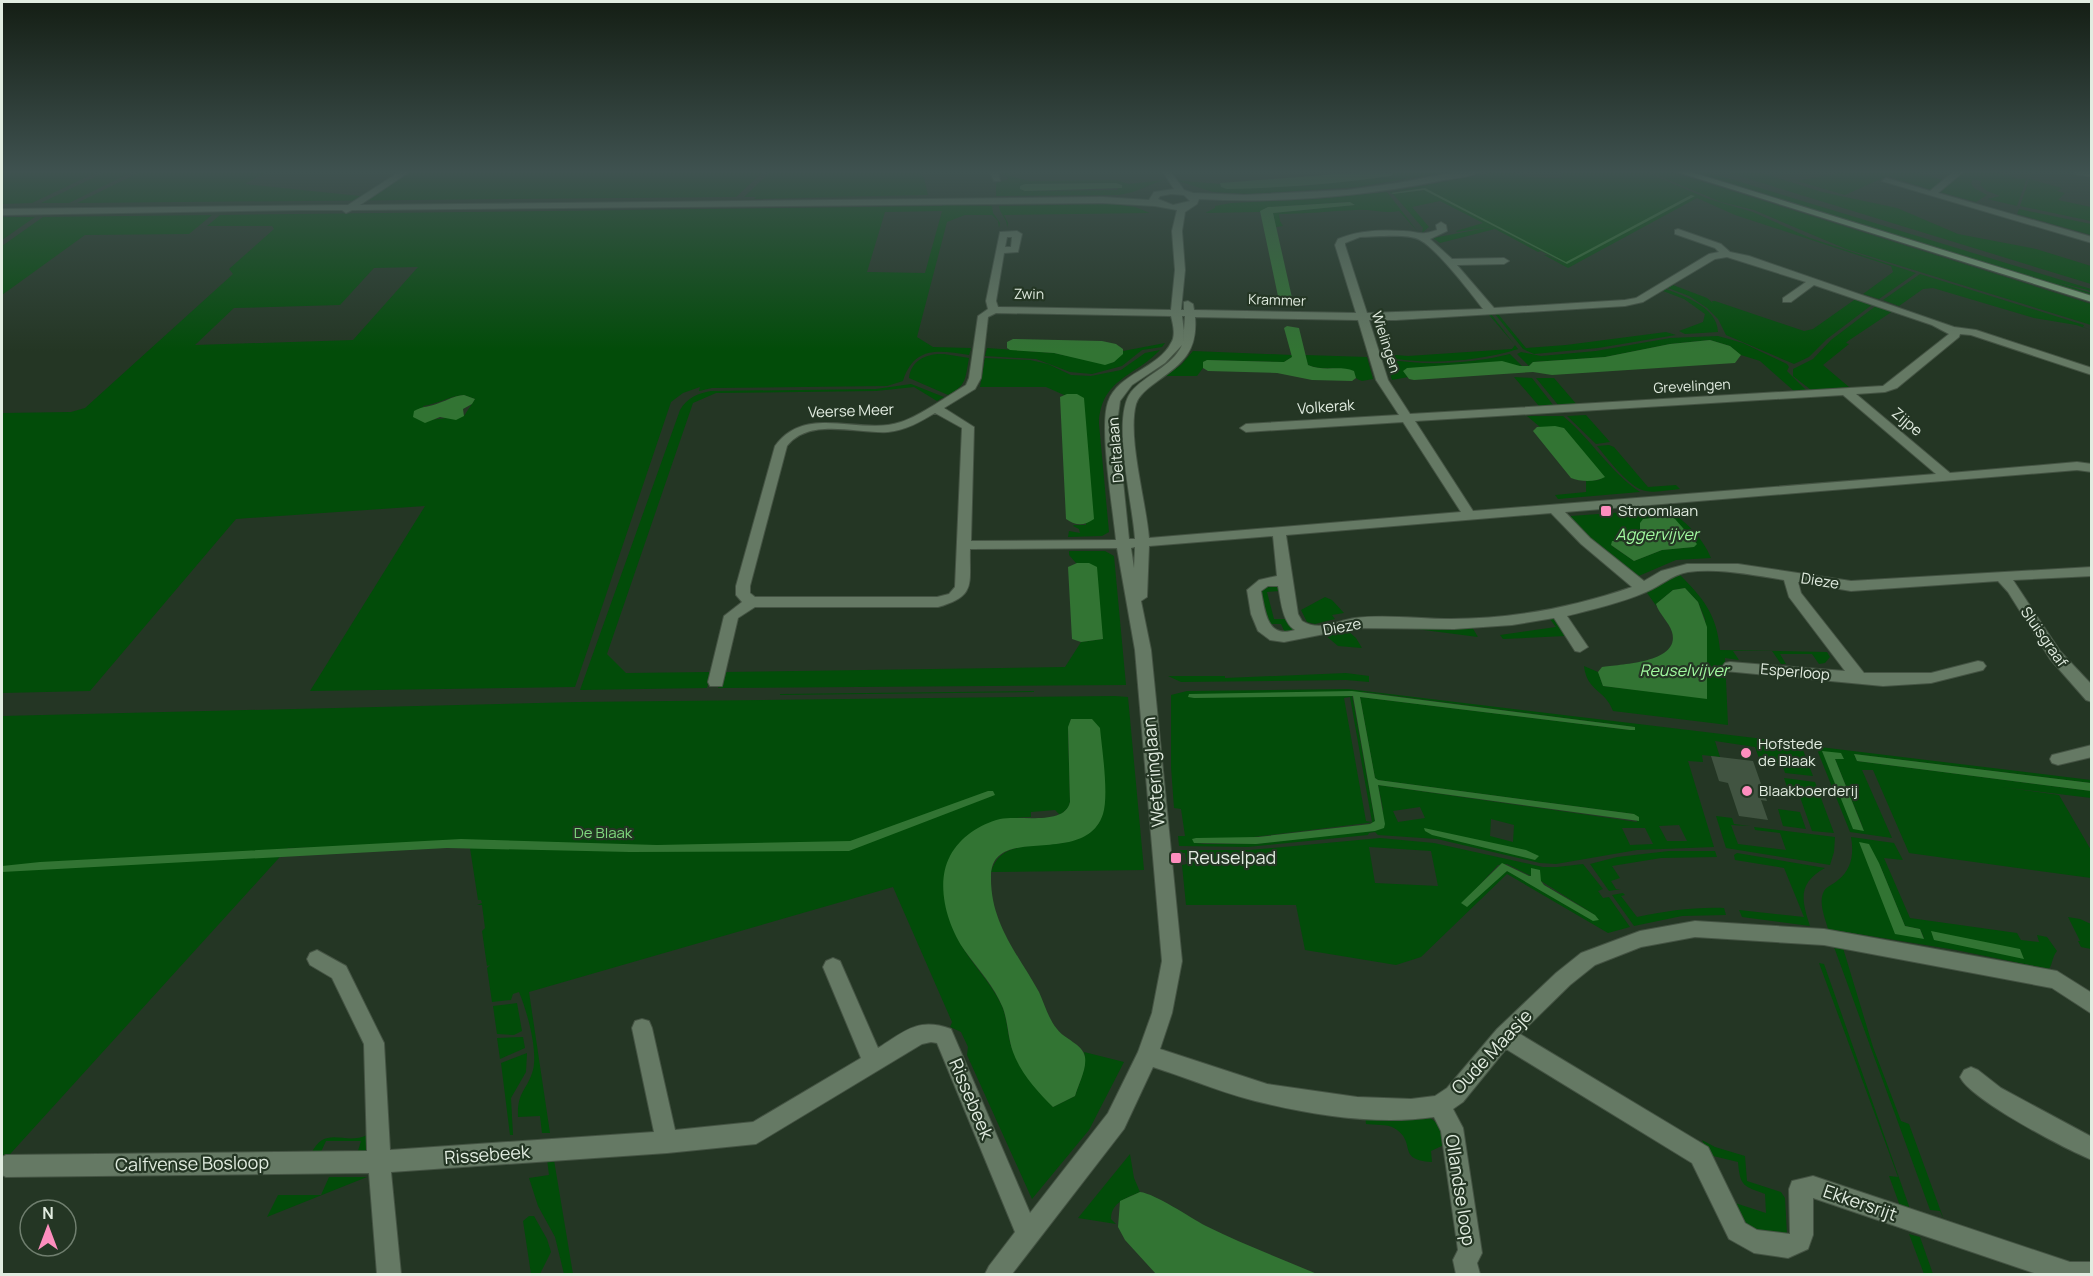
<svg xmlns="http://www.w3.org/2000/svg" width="2093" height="1276" viewBox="0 0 2093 1276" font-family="Manrope,sans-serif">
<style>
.green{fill:#024c09;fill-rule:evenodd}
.water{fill:#327433}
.building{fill:#415441}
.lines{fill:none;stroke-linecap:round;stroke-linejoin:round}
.minor-casing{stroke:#445343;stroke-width:2}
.major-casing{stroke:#445343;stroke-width:2}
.minor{fill:#657964;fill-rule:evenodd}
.major{fill:#81a77f;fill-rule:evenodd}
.poi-dot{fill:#fd8ebe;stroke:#243624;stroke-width:2}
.labels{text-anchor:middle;stroke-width:4.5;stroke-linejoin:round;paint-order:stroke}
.far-street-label{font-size:14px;fill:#e1ece0;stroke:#243624}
.street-label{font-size:15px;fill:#e1ece0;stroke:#243624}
.poi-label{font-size:15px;fill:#e1ece0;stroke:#243624;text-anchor:start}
.park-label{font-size:15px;fill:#7fd77e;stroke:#243624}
.water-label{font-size:16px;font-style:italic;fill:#a2fba0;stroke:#243624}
.near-street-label{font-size:18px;fill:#e1ece0;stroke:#243624}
.near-poi-label{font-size:18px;fill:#e1ece0;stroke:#243624;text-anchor:start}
</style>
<rect width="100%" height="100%" fill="#243624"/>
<path class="green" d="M2,172H97L32,203L2,204Z
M105,172H132L69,203H41Z
M140,172H266L245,184L360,196L400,172H763L736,197L77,203Z
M770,172H919L924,178L928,195L763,198L928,196L754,199L756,197H744Z
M1000,172H1008L1010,176L1029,181L1116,180L1129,184L1163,180L1133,192L1119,195L996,196V183L1009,179ZM1116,183L1121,185L1117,190L1025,191L1020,186L1025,184Z
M1390,172H1447L1357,187L1250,194L1213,192L1175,180L1220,184L1221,187L1304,186L1390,176L1392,174Z
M1495,172H1512L1527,177L1558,178H1562L1559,175L1565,172H1646L1709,199L1753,212L1810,238L1916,273L1879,299L1863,294L1893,272L1891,266L1735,215L1697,198L1568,268L1544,255H1547L1564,263L1441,198L1541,251L1538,252L1495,229L1440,243L1433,238L1491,227L1457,232L1456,231L1483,223L1440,201L1412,207L1429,227L1422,233L1423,228L1393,194L1424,190L1423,188L1392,192V194L1390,192Z
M1649,172H1672L2091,304V325L1846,249L1754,210L1721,202Z
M1686,172H1706L1734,180L2091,289V291L2057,282L2091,293V297Z
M1726,172H1759L1822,192L1897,208L1958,234L2036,249L2091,266V284Z
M1845,172H1913L1944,180L1932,190L1887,176L1845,195L1797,181Z
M1964,172H1995L2019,179L2027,178L2017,206L1987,199L2000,196L1987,191L1980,185L1981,181L1973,179L1971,183L1974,188L1987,195L1976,202L1940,192Z
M2029,179L2062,188L2057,191L2065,193L2058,200L2091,207V221L2020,206Z
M1387,192L1418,232L1399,211C1381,214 1372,209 1356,210C1330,211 1305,214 1279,214L1280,221L1283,226L1276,227L1273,213L1355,205L1350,202L1268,207L1260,212L1205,213L1215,208V206L1231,203L1317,199Z
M944,204H992L944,205L992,206L993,213L1000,223L999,228L998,221L992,215H965L947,222L917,337L933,347L971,348L969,355C938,350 914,346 903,381L887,386L712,388L699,391L700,387L683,393L671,402L575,687L310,691L425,506L236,519L90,691L2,693V413L71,412L85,408L233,274L229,269L274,229L272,226H207L220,215L942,206ZM942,211L925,273L867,272L885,212ZM418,267L353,340L195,345L234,308L340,305L374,268ZM464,395L475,399L464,416L430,420L423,406C438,404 449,396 464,395Z
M1113,204L1135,207L1150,213L1004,215L1008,223L1007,228C1008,219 1000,215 999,206Z
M2019,209L2091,224V235L2017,214Z
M212,215L189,234L85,235L2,295V246L43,217Z
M2,217H35L2,240Z
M1920,274L2084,325L2083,327L2091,330L2076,325L2034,318L1933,288L1923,289L1899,306L1883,300Z
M1673,285L1707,298L1713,303L1712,301H1715L1804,331L1813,329L1857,298L1873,304L1827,339L1809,357L1794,364L1726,335L1718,319L1707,308L1689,296L1668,288Z
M1666,289C1686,297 1717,307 1718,332L1685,334L1679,331L1703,322L1705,314L1684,299L1663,291Z
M1877,305L1893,311L1848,341L1846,343L1849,344L1823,365L1849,387L1811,390L1793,376V369L1813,359L1831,340Z
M1491,314L1518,349C1476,362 1427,365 1384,357L1383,354L1408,356L1512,349L1515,345L1489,315Z
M1495,314H1498L1526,348L1566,345L1666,332L1676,335L1598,348L1534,354L1523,349Z
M1718,336L1743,343L1787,364L1789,367L1787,371L1806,390L1794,391L1760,361L1741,355L1730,346L1710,340L1670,344L1605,357L1533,362L1529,366L1517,354L1521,352L1541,356L1596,351L1670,338Z
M1165,343L1162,347L1142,350L1122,366L1092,374L1070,372L1036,359L985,356L987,348L1054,353L1105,364L1114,362L1123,351Z
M1160,350C1136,376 1100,379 1099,424L1109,532L1102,536L1068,537L1069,531L1080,533L1079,529L1073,526L1074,525H1086L1077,394L1064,395L1046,387H980L985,358L1030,360L1048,364L1071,375L1091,376L1121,370L1145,353Z
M1193,351L1292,355V357L1284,362L1208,360L1203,362V368L1197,376H1165L1181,365Z
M944,354L969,358C965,379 967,385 948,395L909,378C911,360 927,353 944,354Z
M1510,354L1522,366L1404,371L1408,377L1392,380L1385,359C1425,366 1471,364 1510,354Z
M1305,355L1367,357L1373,379L1362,381L1357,379C1347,361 1325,373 1308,365Z
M1514,377L1532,378L1554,406H1539Z
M1536,378H1554L1578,406H1559Z
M911,384L944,397L937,401L914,387L876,391L716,393L693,403L607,654L626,673L709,672L711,673L707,688L580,690L680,410C687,398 698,393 711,391L876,389Z
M1586,415L1610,442L1596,444L1567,416Z
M1527,416H1563C1591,439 1609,471 1640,492L1558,499L1555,495L1586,492V481L1600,480L1564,428L1540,427Z
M1609,445L1614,447L1648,487L1676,485L1680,489C1669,490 1656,493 1646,491C1630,489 1607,458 1597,446Z
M1666,509C1685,520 1703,538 1711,558L1676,560L1634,578L1606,555L1571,518V516ZM1672,517L1694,547L1662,550L1634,561L1612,546V541L1628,540L1638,535L1643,519Z
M1069,551H1105L1114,556L1126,685L718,688L724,672L1065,667L1081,642L1103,639L1089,563H1076L1069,555Z
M1678,573C1703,598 1717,614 1720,650L1827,652L1830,657L1825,663L1819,664L1812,654H1780L1786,664H1781L1772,651H1733L1739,660L1725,658L1728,725L1613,711C1605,689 1587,692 1584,666L1598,672L1603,686L1707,698L1705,619L1698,602L1685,588L1673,590L1656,604L1657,607L1645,590Z
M1266,586H1278L1279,591L1267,592L1274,619H1287L1297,631L1285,633L1281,624H1268L1260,592Z
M1325,597L1332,600L1344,613L1332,615L1335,619L1315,624L1307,622L1301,610Z
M1553,617L1565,636L1503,639L1500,635L1556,627L1549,618Z
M1472,627L1478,637L1416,629L1417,628Z
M1347,630L1356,638L1362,648L1338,646L1325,635Z
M1346,673L1369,676V682L1346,680L1181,682L1168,676H1225V678Z
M1348,689L1796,743L1801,745L1813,776L1785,773L1782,764L1760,761L1755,747L1715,741L1720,757L1702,755L1703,762L1688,761L1714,847L1637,850L1556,864L1540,863L1437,839L1378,835L1375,832L1369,833L1368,835L1248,847L1179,846L1178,836H1185L1181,809L1174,808L1171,767V695L1187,691ZM1364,692L1635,727V730H1630L1360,697L1375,778L1378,780L1634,814L1637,822L1378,785L1383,809L1375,830L1256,844H1196L1375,822L1352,695ZM1350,697L1372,822L1366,821L1344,698ZM1420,807L1425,818L1398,822L1393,811ZM1491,819L1514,825L1513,842L1490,836ZM1679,825L1687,841H1667L1659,826ZM1622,828H1645L1653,844L1630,845Z
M1034,691V692L780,695V694Z
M1115,696L1128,697L1144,870L991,872C1004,826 1067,863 1099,823L1071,719L1068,729L1070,802L1068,808L1060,815L1055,810L1031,812V817C955,818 924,869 957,937C969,962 990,980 1002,1006C1008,1020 1007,1037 1013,1051C1019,1067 1042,1092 1053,1107L1075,1096C1079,1083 1088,1066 1084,1052L1124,1062L1089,1130L1032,1199L967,1055L968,1047L961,1032L950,1027L952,1022L893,887L529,992L550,1133H542L540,1116L518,1117C517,1091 527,1091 533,1070C538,1050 527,1011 519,992L513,994L511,1000L492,1002L487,968L490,965L487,966L482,931L485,928L482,905H477L482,903L481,900H478L470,848H474V845L288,848L2,1163V716L578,702Z
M1820,747L2091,780V783L1854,754L1857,761L2091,791V798L2000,787L2059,795L2091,850V878L1909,853L1873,770H1862L1892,838L1850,832L1818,752ZM1822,751L1843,759H1835L1864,830Z
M1784,778L1815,782L1834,833L1812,831L1800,797L1790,796Z
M1778,809L1800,812L1806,829L1783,826Z
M1716,816L1732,818L1734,824L1750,826L1731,825L1738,844L1786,850L1780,833L1755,830L1754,827L1835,837L1834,852L1830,865L1726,848Z
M1851,837L1894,843L1903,860L1884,858L1910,918L2017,933L2021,940L2039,942L2037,935L2047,937L2057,951C2052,957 2053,963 2049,969L1956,950L1828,929C1825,918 1818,902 1824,891C1827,886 1834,884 1838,880C1852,869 1854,853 1851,837ZM1879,863L1905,926L1920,929L1924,938L1895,933Z
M1380,838L1434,843L1543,867H1557L1583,864L1603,889L1598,891L1603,898L1609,897L1630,927L1608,933L1507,874L1421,957L1396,965L1305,950L1296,905H1186L1182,865L1187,864L1185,853H1181L1180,850H1250ZM1369,847L1431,851L1438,886L1375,883ZM1507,864L1541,881L1595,915L1507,871L1462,904L1498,865Z
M1669,851H1715L1717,857L1661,858L1612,866L1620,878L1611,881L1616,889H1621L1609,891L1590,864L1617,857Z
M1737,853L1825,868C1798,883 1801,899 1810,926L1742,917L1739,910L1804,917L1784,868L1735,860L1734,855Z
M1623,893L1625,895L1621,896L1637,917C1666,911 1694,907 1724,908L1726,915L1682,916L1634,926L1612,895Z
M2068,917L2080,919L2091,924V949L2081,947L2078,941H2080Z
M1834,947L1843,948L1873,1047L1901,1121L1909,1124L1944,1220L1940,1211L1930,1210Z
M1819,963L1824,964L1910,1209L1900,1206L1889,1176L1898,1177Z
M517,1003L522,1031L514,1035L497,1034L493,1006Z
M523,1037L525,1048L500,1059L497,1038Z
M527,1053L526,1072L511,1098L513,1135H510L501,1063Z
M1365,1115L1429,1117L1443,1128L1446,1144L1431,1151L1432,1162C1395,1160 1418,1142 1394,1128C1388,1124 1374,1125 1366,1124Z
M367,1135L370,1151L357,1154L361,1141H326L320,1154H311C325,1124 345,1146 367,1135Z
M1702,1140L1715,1147L1745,1156L1747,1181L1781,1192L1785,1198L1787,1235L1748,1229L1735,1203L1766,1213L1765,1194C1744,1186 1740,1187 1738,1162L1709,1155Z
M1130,1154L1134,1178L1140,1192C1127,1198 1111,1202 1111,1219L1116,1224L1078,1218Z
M547,1159L554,1160L573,1274H564L555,1237L538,1206L529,1178L549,1175Z
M329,1177H367L267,1217L278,1195H321Z
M529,1216H534L547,1239L551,1252L540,1274H531L523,1221Z
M1909,1234L1920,1237L1933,1274H1924Z"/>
<path class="water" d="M1362,172L1393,173L1391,176C1336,184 1282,188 1227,189L1221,187L1220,183Z
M1116,183L1122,185V188L1025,191L1020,189V186L1025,184Z
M1425,188L1566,262L1691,195L1695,196L1567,264L1424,190L1393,194L1391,193Z
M1350,202L1355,205L1273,213L1293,302L1279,301L1260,211L1268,207Z
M1287,326L1299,328L1308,365C1323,372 1340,365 1354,371L1356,378L1352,381L1312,380L1277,373L1208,371L1203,368V362L1207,360L1284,362L1292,357L1284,328Z
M1013,339L1102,341L1116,344L1123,349V354L1114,362L1105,365L1054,353L1010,350L1007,348V342Z
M1710,340L1730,346L1741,355L1735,363L1552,375L1533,372L1414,380L1409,379L1403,371L1407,368L1502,361L1520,366H1529L1533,362L1605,357L1670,344Z
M1067,394H1077L1084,398L1094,519C1084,526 1076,526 1066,519L1060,397Z
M464,395L475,399L472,404L463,409L464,416L456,420L440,417L425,423L413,417L414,411C422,406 430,407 439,403C448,400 453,396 464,395Z
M1555,426L1564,428L1605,477C1596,482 1581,482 1571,478L1533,431L1537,427Z
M1669,516L1675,519L1697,544L1694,547L1662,550L1634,561L1611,545L1612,541C1623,542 1633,541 1640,532V523L1643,519Z
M1077,563H1089L1097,567L1103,639L1081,642L1072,639L1068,567Z
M1685,588L1698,602L1707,627V699L1603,686L1598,672L1602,667C1621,664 1681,663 1672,632C1669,622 1659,614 1656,604L1673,590Z
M1352,691L1635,727V730H1630L1360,697L1375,778L1378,780L1634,814L1639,817V821L1378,785L1385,824L1384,828L1375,831L1256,844L1194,843L1192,839L1196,838L1258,837L1370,824L1375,821L1353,696L1194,698L1188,697L1189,694Z
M1071,719H1092L1100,728C1102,749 1109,795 1103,814C1085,869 992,822 991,876C990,923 1018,954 1039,992C1045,1005 1048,1018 1057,1029C1064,1039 1083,1044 1085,1057C1087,1069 1078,1085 1075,1096L1053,1107C1037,1091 1021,1074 1013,1052C1008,1038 1008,1022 1003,1008C994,986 978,969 965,951C947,926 935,884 950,856C960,837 980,824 1000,819C1020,815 1065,826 1070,802L1068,727Z
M1822,751L1841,753L1844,759H1835L1864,831L1853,829Z
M1854,754L2091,783V791L1857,761Z
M988,791H993L995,795L849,851L630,852L447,848L2,872V866L40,862L461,839L657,845L850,841Z
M1424,828L1526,850L1539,856L1535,860L1432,835L1425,831Z
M1859,842L1869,844L1879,863L1905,926L1920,929L1924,939L1895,934Z
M1502,863L1529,876H1531V868L1540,870L1541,881L1544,885L1595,915L1599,920L1593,921L1507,871L1467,907L1461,903Z
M1931,931L2020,949L2024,959L1934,940Z
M1140,1192C1156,1194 1189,1217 1206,1226C1242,1244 1280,1258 1317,1274H1156L1125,1240L1118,1227L1120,1201Z"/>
<path class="building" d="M1711,756L1753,761L1767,801L1761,800L1768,820L1739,816L1728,783L1719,781Z"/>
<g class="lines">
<g class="minor-casing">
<path id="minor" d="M399,172H409L360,205L1102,197L1149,200L1154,192L1174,189L1163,172H1171L1184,190L1193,193L1244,195L1347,190L1398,183L1456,172H1479C1469,178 1451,178 1439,181C1360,197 1280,203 1199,199L1197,204L1185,212L1182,231L1185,270L1181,310H1184V302L1188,301L1193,304L1194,310L1356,313L1335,245L1338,239C1360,230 1381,230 1404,231C1421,232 1420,236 1437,230L1436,225L1441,222L1446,225L1447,231L1430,239L1452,259L1504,258L1509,261L1504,264L1457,265L1494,308L1625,300L1636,298L1709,254L1719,252L1715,248L1675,234V230L1678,229L1721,244L1730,252L1749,256L1954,327L1976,330L2092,368V375L1971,335L1960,334L1959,337L1897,388L1885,392L1856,394L1950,473L2077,462L2092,464V472L2077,470L1565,512L1590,538L1644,581L1661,571L1687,564H1738L1851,581L2092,567V576L2013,580L2060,651L2092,685V702L2086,700L2050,659L2008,592L1998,581L1851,591L1798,582L1801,593L1864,673H1931L1978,661L1983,662L1986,666L1983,670L1931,683L1883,686L1725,671L1722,667L1725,663L1730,662L1845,671L1789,597L1784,580C1753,575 1719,568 1688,572C1671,575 1661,586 1646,592C1621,603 1594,609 1567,616L1588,647L1580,652L1575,651L1554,618L1512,625L1454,629L1355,628L1284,642L1270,640L1258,631L1251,614L1247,590L1259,580L1277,576L1273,536L1149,546L1147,597L1141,601L1151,650L1182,961L1172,1013L1160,1049L1267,1084L1357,1097L1411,1099L1435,1096L1447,1088L1497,1029L1556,973L1581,953L1640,931L1695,921L1824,929L2057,971L2092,993V1014L2052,988L1824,945L1695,937L1641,947L1595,965L1570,985L1520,1034L1708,1147L1745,1223L1757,1230L1790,1234L1789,1189L1792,1181L1813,1176L2070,1262H2092V1274H2037L1813,1198V1235L1808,1249L1788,1258L1754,1253L1729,1239L1692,1163L1506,1049L1463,1102L1453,1109L1463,1128L1482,1253L1477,1263L1480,1274H1456L1453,1260L1458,1250L1441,1131L1434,1117C1381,1125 1319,1116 1268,1104C1229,1096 1191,1079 1153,1067L1124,1129L1012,1274H985L989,1266L1015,1232L937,1043L931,1042L922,1044L756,1144L667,1153L391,1172L401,1274H377L369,1173L6,1177L2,1175V1157L6,1155L367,1151L364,1044L332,978L310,965L307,959L310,953L317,950L346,966L384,1043L390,1150L654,1132L632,1028L635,1021L642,1019L649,1021L652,1028L675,1130L753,1122L861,1058L823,967L826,961L833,958L840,961L878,1048C905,1031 918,1017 951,1029L1030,1213L1108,1113L1138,1052L1152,1013L1162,961L1135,650L1117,548L970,549C969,584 977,596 938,607H755L738,618L722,686H710L708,682L724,616L742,602L736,595V586L775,446C806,403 860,436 901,422C922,415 947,396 966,385L969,378L978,316L988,309L986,301L1000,232L1017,231L1022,234L1018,252L1004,253L996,301L998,307L1171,310L1175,270L1172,231L1177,210L1155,206L1102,203L352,210L346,213L342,210H303L2,215V209L348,205ZM1171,194L1184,195L1190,201L1173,205L1158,199L1160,196ZM1007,237H1012L1011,247H1005ZM1360,237C1376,237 1407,233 1420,240C1437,249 1470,292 1483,309L1367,313L1345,245V243ZM1727,257L1806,282L1783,298V302H1791L1814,285L1932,325L1949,334L1883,386L1410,414L1388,380L1369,320H1396L1625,306L1643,302L1715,259ZM996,313L1171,316C1173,324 1176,336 1171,343C1158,369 1118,373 1108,402C1099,428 1113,509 1116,540L971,541L974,427L944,408L975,389L981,378L988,317ZM1182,316H1185L1183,343L1184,331ZM1195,317L1358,320L1376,380L1399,415L1246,424L1240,428L1246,432L1403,422L1461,512L1149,538C1146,501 1127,437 1136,404C1139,395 1147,389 1155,383C1181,364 1198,353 1195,317ZM1182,345C1172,367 1146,374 1131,392C1111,418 1133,505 1135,539H1129L1117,423L1120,401L1132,385L1165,363ZM1843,395L1936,474L1473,511L1415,421ZM935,413L962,428L955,587L949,594L937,597H755L750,593V586L787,446C810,417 856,434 888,432C906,430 920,422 935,413ZM1551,513L1581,544L1632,587C1574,607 1513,619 1451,619C1420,619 1386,614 1355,618C1335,621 1320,632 1302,621L1298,614L1286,535ZM1135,547L1134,568L1131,548ZM1268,586H1278C1281,600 1282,622 1295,630C1267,639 1265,612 1261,591Z
M990,172H998L1000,181H994Z
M1953,172H1963L1938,193L2092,237V243L1882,181L1886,178L1930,191Z
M2074,172H2092V177L2075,174Z
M2092,745V757L2058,765L2052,763L2050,759L2052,755Z
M1971,1067L1978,1070L2001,1088L2092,1137V1160C2065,1149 1971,1100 1960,1077L1964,1070Z"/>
</g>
<g class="major-casing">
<path id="major" d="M1677,172H1691L2092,296V302Z"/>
</g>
<use href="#minor" class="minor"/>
<use href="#major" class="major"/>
</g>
<linearGradient id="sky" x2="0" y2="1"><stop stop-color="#141e14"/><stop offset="0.49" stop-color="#3f5250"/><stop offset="1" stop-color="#3f5250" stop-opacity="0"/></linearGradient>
<rect width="2093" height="351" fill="url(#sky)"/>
<g class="poi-dot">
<rect x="1600" y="505" width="12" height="12" rx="3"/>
<circle cx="1746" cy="753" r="6"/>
<circle cx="1747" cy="791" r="6"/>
<rect x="1170" y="852" width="12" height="12" rx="3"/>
</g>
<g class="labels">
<g class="far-street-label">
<text transform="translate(1029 294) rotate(1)" y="5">Zwin</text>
<text transform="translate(1277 300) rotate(2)" y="5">Krammer</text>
<text transform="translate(1386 342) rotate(72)" y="5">Wielingen</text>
<text transform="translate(1692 386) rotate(-3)" y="5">Grevelingen</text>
</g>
<g class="street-label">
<text transform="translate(1326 407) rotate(-4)" y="5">Volkerak</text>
<text transform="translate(851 411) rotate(-2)" y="5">Veerse Meer</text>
<text transform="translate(1907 422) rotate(40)" y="5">Zijpe</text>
<text transform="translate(1116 450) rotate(-95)" y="5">Deltalaan</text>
<text transform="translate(1820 581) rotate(9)" y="5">Dieze</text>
<text transform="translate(1342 627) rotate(-10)" y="5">Dieze</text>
<text transform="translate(2044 637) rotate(55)" y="5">Sluisgraaf</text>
<text transform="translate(1795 672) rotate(5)" y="5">Esperloop</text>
</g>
<g class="poi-label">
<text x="1618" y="516">Stroomlaan</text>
<text x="1758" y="749">Hofstede<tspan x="1758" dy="17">de Blaak</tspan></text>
<text x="1759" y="796">Blaakboerderij</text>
</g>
<g class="park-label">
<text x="603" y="838">De Blaak</text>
</g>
<g class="water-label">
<text x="1657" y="540">Aggervijver</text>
<text x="1684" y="676">Reuselvijver</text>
</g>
<g class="near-street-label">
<text transform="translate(1154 772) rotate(-95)" y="6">Weteringlaan</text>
<text transform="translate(1492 1052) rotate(-47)" y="6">Oude Maasje</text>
<text transform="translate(971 1099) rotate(67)" y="6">Rissebeek</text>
<text transform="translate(487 1155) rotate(-4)" y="6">Rissebeek</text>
<text transform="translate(192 1164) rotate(-1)" y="6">Calfvense Bosloop</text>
<text transform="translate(1460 1190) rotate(81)" y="6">Ollandse loop</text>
<text transform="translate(1860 1203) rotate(19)" y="6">Ekkersrijt</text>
</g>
<g class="near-poi-label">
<text x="1188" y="864">Reuselpad</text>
</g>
</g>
<rect width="2093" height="1276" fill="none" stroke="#e1ece0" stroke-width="6"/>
<g transform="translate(48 1228)"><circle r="28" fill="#243624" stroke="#707f6f" stroke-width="1.5"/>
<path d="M0-4.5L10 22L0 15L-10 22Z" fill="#fd8ebe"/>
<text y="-9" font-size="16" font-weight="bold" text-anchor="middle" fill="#e1ece0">N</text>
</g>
</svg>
